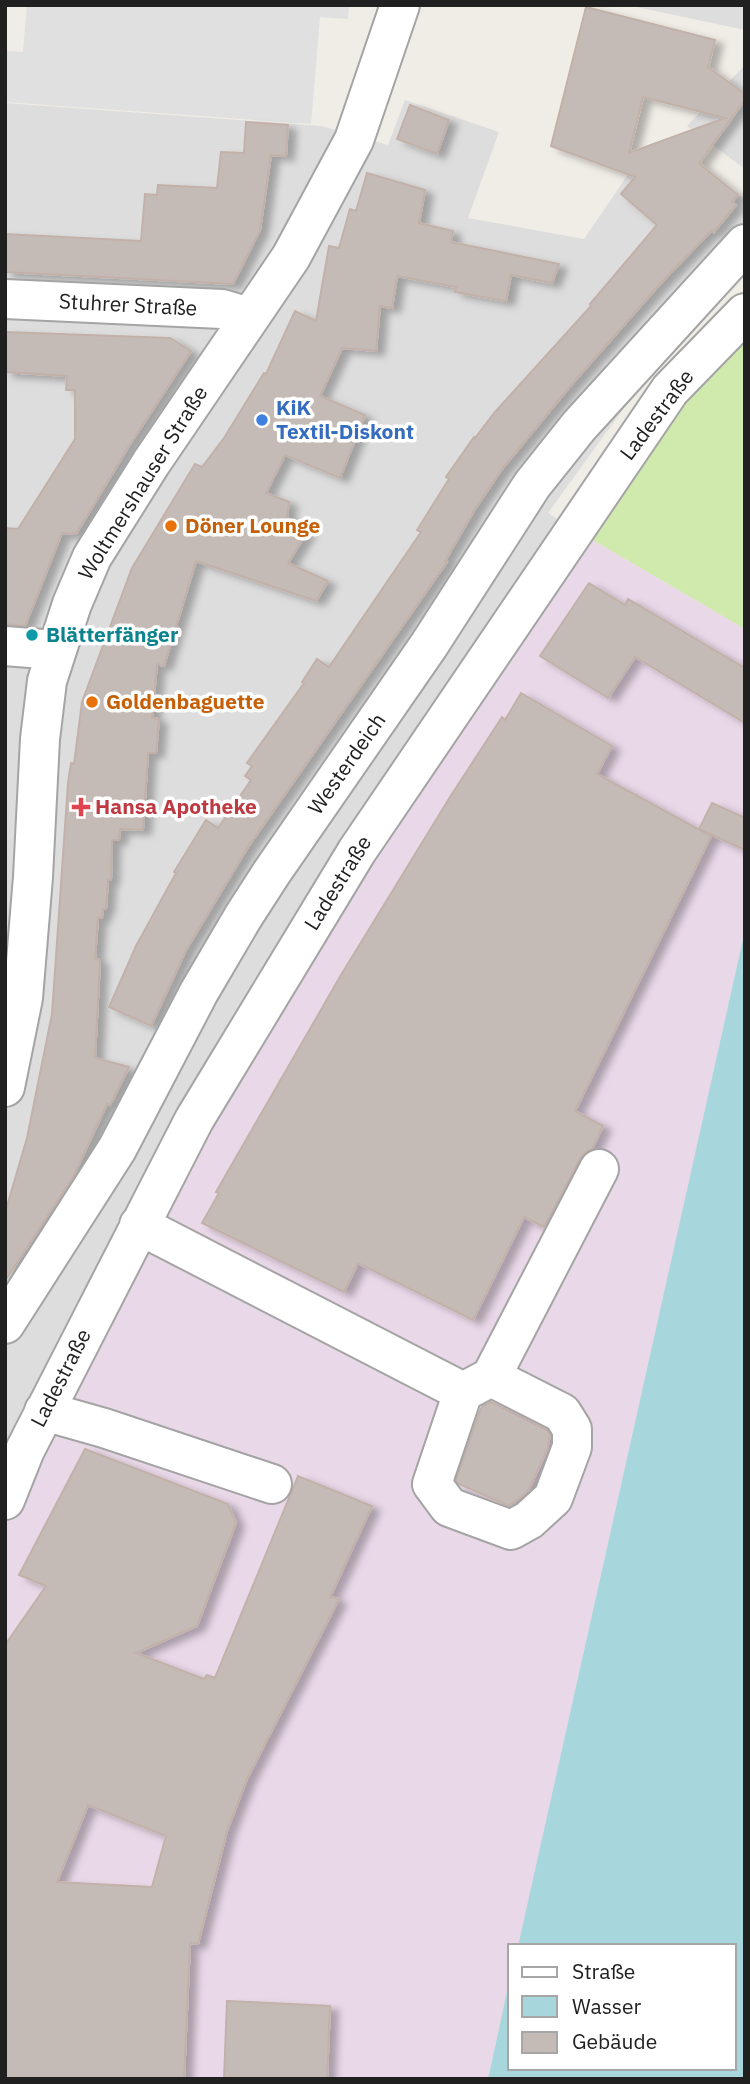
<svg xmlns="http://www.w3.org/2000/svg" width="750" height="2084" viewBox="0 0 750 2084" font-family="'IBM Plex Sans',sans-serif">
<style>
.residential{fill:#dedddd}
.industrial{fill:#e9d8e8}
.grass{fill:#d0e9ad}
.parking{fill:#e0e0e0}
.water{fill:#a7d6dd}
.building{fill:#c5bbb6;stroke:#c2b1a9;stroke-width:2;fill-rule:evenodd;filter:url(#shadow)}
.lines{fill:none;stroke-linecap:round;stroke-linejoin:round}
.minor-casing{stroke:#a4a4a4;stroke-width:42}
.minor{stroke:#fff;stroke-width:38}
.shop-dot{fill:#3f7fe0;stroke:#fff;stroke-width:2.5}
.food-dot{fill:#e8710a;stroke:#fff;stroke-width:2.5}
.culture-dot{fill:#0f9aa8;stroke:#fff;stroke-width:2.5}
.health-dot{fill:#e0444e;stroke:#fff;stroke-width:2.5}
.labels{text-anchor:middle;stroke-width:7;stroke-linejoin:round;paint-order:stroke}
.street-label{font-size:21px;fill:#202020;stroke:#fff}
.shop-label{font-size:21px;font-weight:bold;fill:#366cbe;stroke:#fff;text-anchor:start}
.food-label{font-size:21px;font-weight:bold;fill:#c56008;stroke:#fff;text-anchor:start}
.culture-label{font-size:21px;font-weight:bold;fill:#0d838f;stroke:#fff;text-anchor:start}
.health-label{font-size:21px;font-weight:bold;fill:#be3a42;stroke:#fff;text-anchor:start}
</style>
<defs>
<filter id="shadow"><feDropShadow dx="8" dy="4.5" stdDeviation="3.5" flood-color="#0004"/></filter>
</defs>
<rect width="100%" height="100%" fill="#f0ece6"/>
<path class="residential" d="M627,5H745V30Z
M745,65V169L687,126Z
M405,100L499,132L468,218L584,239L648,145L664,139L745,199V272L639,387L548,513L565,524L5,1481V103L321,126L388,145Z"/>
<path class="industrial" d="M565,524L745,629V930L518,1946H510V1978L488,2079H5V1481L18,1445Z"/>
<path class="grass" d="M745,336V629L584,535L656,432Z"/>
<path class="parking" d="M27,5H349L348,19L320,17L311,124L5,102V51L23,52Z"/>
<path class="water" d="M745,930V2079H488L510,1978V2068H734V1946H518Z"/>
<path class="building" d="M586,7L715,40L708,67L745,94V100L699,163L738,195L732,202L736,205L714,232L712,230L660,284L572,384L502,469L475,509L445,561L447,562L248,847L186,950L151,1026L109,1007L136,946L176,873L174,872L206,820L218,828L251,780L245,776L252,766L247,763L304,683L302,682L317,659L329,667L421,532L417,530L449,479L446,477L474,437L475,438L495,412L591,306L590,304L657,225L621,194L635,177L551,146ZM643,97L725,118L629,153Z
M410,105L449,120L437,154L397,139Z
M246,122L288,125L286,156L271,155L260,230L233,284L5,272V234L141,241L145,194L157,195L158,185L217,188L221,152L244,153Z
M367,173L425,190L419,223L453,231L451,242L559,264L552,283L511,275L506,301L455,292L456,287L397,276L392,308L380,306L376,351L342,348L320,396L365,415L340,478L285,455L266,493L289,502L287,518L302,525L300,528L307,532L288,563L328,581L316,601L196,561L164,666L157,664L152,718L159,719L156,753H148L143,830L120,829L119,840H112L111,880H108L106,909H103L102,918H98L95,959L100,960L95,1058L129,1067L110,1105L107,1104L73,1177L5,1281V1213L27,1138L52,1014L68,783L71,763L74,764L82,702L132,568L195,464L202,467L224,438L264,373L266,374L295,311L316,321L329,246L339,248L350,209L356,211Z
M5,332L170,338L191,351L129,446L76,534L62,533L25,626L5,624V528L18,529L75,439V390H66L67,376L5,372Z
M589,583L625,605L628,599L745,668V723L635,657L608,698L540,656Z
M521,693L612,746L597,774L711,836L575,1111L603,1126L592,1149L587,1151L580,1159L544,1227L524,1217L473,1320L358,1263L344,1292L202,1223L219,1193L216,1192L341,975L450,797L502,717L505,720Z
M712,803L745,818V850L699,829Z
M491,1402L547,1430L550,1435L547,1450L528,1491L509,1506L459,1484L456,1480L480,1411L482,1407Z
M85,1449L228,1504L236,1523L197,1626L136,1653L204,1679L207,1675L215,1678L298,1476L372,1506L330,1597L339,1599L247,1779L227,1831L198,1944L190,1943L184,2079H5V1645L46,1586L19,1575ZM88,1805L166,1836L152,1887L57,1882Z
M227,2001L330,2006L327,2079H224Z"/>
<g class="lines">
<g class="minor-casing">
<path id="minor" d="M5,299L222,309L249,317
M5,646L55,650
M5,1087L23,998L33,877L40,739L47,681L72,604L92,557L151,463L291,257L354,140L400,5
M139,1225L463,1392L432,1484L449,1507L511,1530L529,1520L553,1498L572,1447V1429L562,1413L491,1377L463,1392
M5,1324L117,1149L199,992L243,917L272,872L429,645L532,485L579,426L745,244
M491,1377L599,1169
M44,1411L104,1428L272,1484
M5,1500L25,1450L194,1120L357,851L670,390L745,313"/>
</g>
<use href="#minor" class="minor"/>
</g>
<circle class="shop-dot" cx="262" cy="420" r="7"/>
<g class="food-dot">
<circle cx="171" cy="526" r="7"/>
<circle cx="92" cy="702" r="7"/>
</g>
<circle class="culture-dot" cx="32" cy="635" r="7"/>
<path class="health-dot" d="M77.5 796.5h7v7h7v7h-7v7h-7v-7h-7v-7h7z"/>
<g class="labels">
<g class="street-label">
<text transform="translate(128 305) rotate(3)" y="7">Stuhrer Straße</text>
<text transform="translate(657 415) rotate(-53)" y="7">Ladestraße</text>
<text transform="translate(143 483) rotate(-58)" y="7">Woltmershauser Straße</text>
<text transform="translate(347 764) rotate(-55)" y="7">Westerdeich</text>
<text transform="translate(338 883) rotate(-58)" y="7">Ladestraße</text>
<text transform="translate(61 1378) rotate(-63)" y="7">Ladestraße</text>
</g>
<g class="shop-label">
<text x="276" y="415">KiK<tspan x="276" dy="24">Textil-Diskont</tspan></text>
</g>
<g class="food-label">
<text x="185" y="533">Döner Lounge</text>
<text x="106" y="709">Goldenbaguette</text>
</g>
<g class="culture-label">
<text x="46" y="642">Blätterfänger</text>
</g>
<g class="health-label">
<text x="95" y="814">Hansa Apotheke</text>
</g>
</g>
<rect width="750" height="2084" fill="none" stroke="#202020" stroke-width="14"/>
<rect x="508" y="1944" width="228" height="126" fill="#ffffff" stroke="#a6a6a6" stroke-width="2"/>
<rect x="522" y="1967" width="35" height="10" fill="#ffffff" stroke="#a6a6a6" stroke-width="2"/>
<text x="572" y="1979" font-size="21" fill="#202020">Straße</text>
<rect x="522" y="1996" width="35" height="21" fill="#a7d6dd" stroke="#a6a6a6" stroke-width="2"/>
<text x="572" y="2014" font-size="21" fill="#202020">Wasser</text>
<rect x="522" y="2032" width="35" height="21" fill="#c5bbb6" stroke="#a6a6a6" stroke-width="2"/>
<text x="572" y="2049" font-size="21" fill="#202020">Gebäude</text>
</svg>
